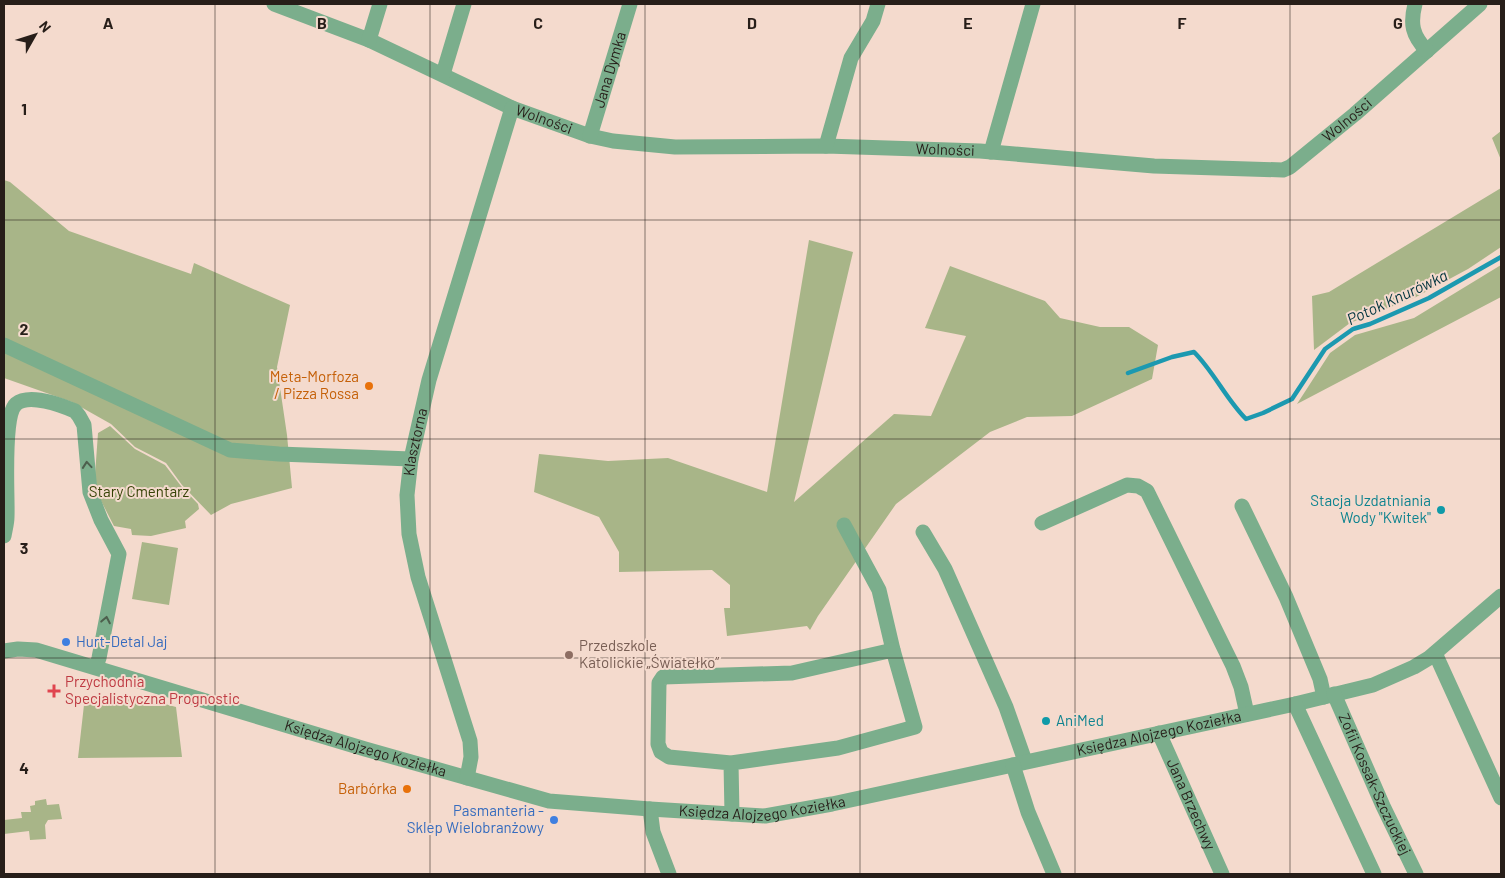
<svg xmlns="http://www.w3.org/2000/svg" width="1505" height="878" viewBox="0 0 1505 878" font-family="Barlow,sans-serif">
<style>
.green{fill:#a8b588}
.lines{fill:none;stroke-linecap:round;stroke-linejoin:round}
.stream{stroke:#1c99b0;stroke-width:4.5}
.minor{stroke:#7bae8c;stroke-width:15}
.oneway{stroke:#4d5f4d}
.grid{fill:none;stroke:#271e19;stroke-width:1;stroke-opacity:0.55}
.food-dot{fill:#e8710a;stroke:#f4dacd;stroke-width:2}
.culture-dot{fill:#0f9aa8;stroke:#f4dacd;stroke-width:2}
.shop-dot{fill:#3f7fe0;stroke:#f4dacd;stroke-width:2}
.education-dot{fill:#8d6e63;stroke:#f4dacd;stroke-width:2}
.health-dot{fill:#e0444e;stroke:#f4dacd;stroke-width:2}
.labels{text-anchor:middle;stroke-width:4;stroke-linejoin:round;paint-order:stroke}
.street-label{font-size:15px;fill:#271e19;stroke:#f4dacd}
.food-label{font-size:15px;fill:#c56008;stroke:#f4dacd;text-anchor:end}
.park-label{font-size:15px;fill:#354205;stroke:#f4dacd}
.culture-label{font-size:15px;fill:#0d838f;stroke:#f4dacd;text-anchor:end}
.shop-label{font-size:15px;fill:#366cbe;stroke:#f4dacd;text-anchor:start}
.education-label{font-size:15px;fill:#785e54;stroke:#f4dacd;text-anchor:start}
.health-label{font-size:15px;fill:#be3a42;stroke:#f4dacd;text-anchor:start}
.water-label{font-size:16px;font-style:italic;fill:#00343e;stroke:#f4dacd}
.grid-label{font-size:16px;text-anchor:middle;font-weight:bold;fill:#271e19;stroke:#f4dacd;stroke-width:4;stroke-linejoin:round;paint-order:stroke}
</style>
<rect width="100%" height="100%" fill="#f4dacd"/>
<path class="green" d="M1501,131V160L1492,138Z
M4,180L10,182L69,231L191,274L194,263L290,305L277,367L287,435L292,488L231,504L211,515L182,485L166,463L135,447L111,424L72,402L4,378Z
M1501,188V247L1468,269L1416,297L1350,323L1314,350L1312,296L1329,292Z
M809,240L853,252L794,502L894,414L931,416L966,336L925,328L950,266L1045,301L1060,318L1100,327H1129L1158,345L1152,379L1072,416L1027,417L990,432L896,504L818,616L810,630L807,626L727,636L724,608H730V585L712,570L619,572V552L599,517L534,492L539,454L608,461L668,458L767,492Z
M1501,265V297L1297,404L1330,353L1355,335L1414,318Z
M110,426L135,449L165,465L181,486L198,504L199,509L185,521L186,528L151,536L132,535L131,529L114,526L96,491L95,475L98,433Z
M142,542L178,548L169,605L132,599Z
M85,696H136L146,699V706H163L165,704L176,707L182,757L78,758Z
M46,799L47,805L59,804L62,819L48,820L45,825L46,839L30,840L29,831L4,834V820L22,818L21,812H31L30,806L35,805V801Z"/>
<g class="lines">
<path class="stream" d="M1128,373L1172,357L1194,352C1214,372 1226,399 1246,419L1263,413L1292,399L1325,349L1353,329L1370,324L1429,298L1501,257"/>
<g class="minor">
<path id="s1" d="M274,4L369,40L512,108L590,136L613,141L675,147L826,146L980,151L1154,166L1283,170L1290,167L1355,114L1480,4"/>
<path d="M1415,4C1410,24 1412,35 1427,51"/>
<path d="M369,40L380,4"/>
<path d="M443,74L464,4"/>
<path id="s2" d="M590,136L630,4"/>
<path d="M826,146L851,58L873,21L878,4"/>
<path d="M991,152L1033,4"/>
<path d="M4,345L230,450L279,454L411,459"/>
<path d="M1242,506L1286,597L1320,679L1324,697"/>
<path d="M1042,523L1127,485L1138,486L1147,491L1233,666L1241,687L1247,714"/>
<path d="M844,525L879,590L893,650"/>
<path d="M923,532L945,569L1006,707L1025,761"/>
<path d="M4,536C5,530 7,523 7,517C8,495 2,417 16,404C29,393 61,405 75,411L79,416L84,425L90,492L101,520L119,554L99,658L96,667"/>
<path id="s3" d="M4,651L18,649L36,650L365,749L549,801L650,809L765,816L832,804L1295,704L1373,685L1414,667L1429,658L1501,596"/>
<path d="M1435,653L1501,798"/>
<path id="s4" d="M1334,694L1383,806L1416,874"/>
<path d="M1295,704L1374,874"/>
<path id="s5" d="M1159,733L1222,874"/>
<path d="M731,763L669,757L661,752L658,744L659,683L663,677L792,673L893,650L915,727L838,748L731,763L732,814"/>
<path d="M1013,765L1028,812L1054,874"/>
<path id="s6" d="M467,778L471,757L470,741L418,577L409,534L407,495L411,459L429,380L512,108"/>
<path d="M650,809L653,832L669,874"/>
</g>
</g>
<defs><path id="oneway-chevron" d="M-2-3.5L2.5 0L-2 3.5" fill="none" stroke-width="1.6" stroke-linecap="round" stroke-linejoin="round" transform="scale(1.25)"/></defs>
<g class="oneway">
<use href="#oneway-chevron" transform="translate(87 465) rotate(-95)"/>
<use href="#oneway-chevron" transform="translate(106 620) rotate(-79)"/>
</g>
<path class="grid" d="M215,4V874M430,4V874M645,4V874M860,4V874M1075,4V874M1290,4V874M4,220H1501M4,439H1501M4,658H1501"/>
<g class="food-dot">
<circle cx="369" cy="386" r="5"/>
<circle cx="407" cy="789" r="5"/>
</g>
<g class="culture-dot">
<circle cx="1441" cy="510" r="5"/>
<circle cx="1046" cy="721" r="5"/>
</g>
<g class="shop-dot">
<circle cx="66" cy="642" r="5"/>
<circle cx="554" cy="820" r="5"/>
</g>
<circle class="education-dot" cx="569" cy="655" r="5"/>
<path class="health-dot" d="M51.5 683.5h5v5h5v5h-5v5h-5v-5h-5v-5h5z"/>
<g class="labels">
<g class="street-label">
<text dy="5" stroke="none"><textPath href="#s2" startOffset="69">Jana Dymka</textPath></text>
<text dy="5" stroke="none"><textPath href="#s1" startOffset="294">Wolności</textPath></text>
<text dy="5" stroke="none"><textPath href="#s1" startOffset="1119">Wolności</textPath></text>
<text dy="5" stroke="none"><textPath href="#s1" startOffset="699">Wolności</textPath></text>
<text dy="5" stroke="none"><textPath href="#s6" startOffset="346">Klasztorna</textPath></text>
<text dy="5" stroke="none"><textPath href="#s3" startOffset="1186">Księdza Alojzego Koziełka</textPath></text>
<text dy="5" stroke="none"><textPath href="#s3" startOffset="376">Księdza Alojzego Koziełka</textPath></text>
<text dy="5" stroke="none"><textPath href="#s4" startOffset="99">Zofii Kossak-Szczuckiej</textPath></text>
<text dy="5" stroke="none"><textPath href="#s5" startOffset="78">Jana Brzechwy</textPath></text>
<text dy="5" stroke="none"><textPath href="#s3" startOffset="781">Księdza Alojzego Koziełka</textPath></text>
</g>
<g class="food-label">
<text x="359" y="382">Meta-Morfoza<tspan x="359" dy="17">/ Pizza Rossa</tspan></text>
<text x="397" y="794">Barbórka</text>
</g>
<g class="park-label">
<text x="139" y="497">Stary Cmentarz</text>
</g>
<g class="culture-label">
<text x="1431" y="506">Stacja Uzdatniania<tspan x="1431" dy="17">Wody "Kwitek"</tspan></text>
<text x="1056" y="726" text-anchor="start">AniMed</text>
</g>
<g class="shop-label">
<text x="76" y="647">Hurt-Detal Jaj</text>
<text x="544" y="816" text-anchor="end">Pasmanteria -<tspan x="544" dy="17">Sklep Wielobranżowy</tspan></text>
</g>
<g class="education-label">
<text x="579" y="651">Przedszkole<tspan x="579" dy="17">Katolickie „Światełko”</tspan></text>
</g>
<g class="health-label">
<text x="65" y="687">Przychodnia<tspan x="65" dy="17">Specjalistyczna Prognostic</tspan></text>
</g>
<g class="water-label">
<text transform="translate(1397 297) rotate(-25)" y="6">Potok Knurówka</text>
</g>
</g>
<g class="grid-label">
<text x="108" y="29">A</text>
<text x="322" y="29">B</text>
<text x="538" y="29">C</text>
<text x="752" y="29">D</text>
<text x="968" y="29">E</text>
<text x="1182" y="29">F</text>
<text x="1398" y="29">G</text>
<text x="24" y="115">1</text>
<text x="24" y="335">2</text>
<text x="24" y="554">3</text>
<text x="24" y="774">4</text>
</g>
<rect width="1505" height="878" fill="none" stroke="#271e19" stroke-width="10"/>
<g transform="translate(35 35) rotate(51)" stroke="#f4dacd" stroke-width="4" paint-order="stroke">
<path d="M0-4L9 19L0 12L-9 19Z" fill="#271e19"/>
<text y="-8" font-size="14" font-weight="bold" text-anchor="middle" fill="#271e19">N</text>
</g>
</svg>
